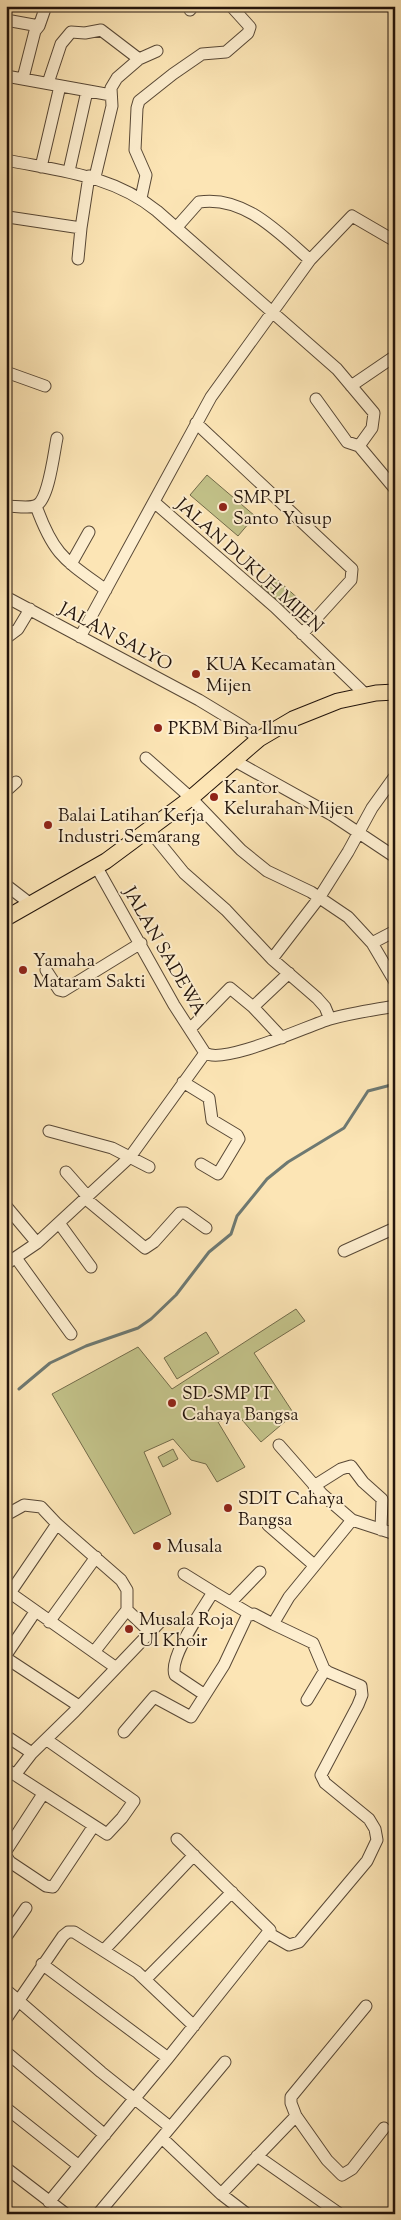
<svg xmlns="http://www.w3.org/2000/svg" width="401" height="2220" viewBox="0 0 401 2220" font-family="'Sorts Mill Goudy',serif">
<style>
.green{fill:#c3c38a;stroke:#726b4a}
.lines{fill:none;stroke-linecap:round;stroke-linejoin:round}
.stream{stroke:#6e7972;stroke-width:3}
.minor-casing{stroke:#584836;stroke-width:13}
.major-casing{stroke:#21130b;stroke-width:17}
.minor{stroke:#fdeecf;stroke-width:11}
.major{stroke:#fce5b5;stroke-width:15}
.poi-dot{fill:#8f2418;stroke:#fdeecf;stroke-width:2}
.labels{text-anchor:middle;stroke-width:4;stroke-linejoin:round;paint-order:stroke}
.poi-label{font-size:18px;fill:#21130b;stroke:#fdeecf;text-anchor:start}
.street-label{font-size:18px;fill:#21130b;stroke:#fdeecf}
</style>
<rect width="100%" height="100%" fill="#fce5b5"/>
<filter id="stains"><feTurbulence type="fractalNoise" baseFrequency=".004" numOctaves="4"/><feColorMatrix values="0 0 0 0 .2 0 0 0 0 .09 0 0 0 0 .02 0 0 0 .5 -.17"/></filter>
<radialGradient id="worn" r=".72"><stop offset=".6" stop-color="#630" stop-opacity="0"/><stop offset="1" stop-color="#630" stop-opacity=".3"/></radialGradient>
<path class="green" d="M207,475L255,516L238,536L190,495Z
M271,574L302,602L292,613L261,586Z
M296,1309L305,1321L254,1353L294,1414L261,1442L237,1414L218,1422L245,1467L217,1482L206,1464L191,1460L173,1439L144,1452L171,1514L134,1534L52,1394L138,1347L172,1389Z
M206,1332L219,1353L177,1379L164,1358Z
M173,1449L178,1459L163,1467L158,1457Z"/>
<g class="lines">
<path class="stream" d="M19,1389L50,1363L86,1346L138,1328L151,1319L176,1295L209,1252L231,1234L237,1216L267,1179L288,1162L344,1128L368,1091L395,1084"/>
<g class="minor-casing">
<path id="minor" d="M190,10L193,6
M6,20L39,26L35,31L23,78
M39,26L46,6
M6,76L111,95
M48,83L61,44L71,32L85,33L101,30L139,59L157,51
M6,160C60,171 113,175 157,211L337,369L374,413L372,428L359,446L395,489
M41,167L60,86
M69,171L87,91
M95,177L112,106L111,88L117,78L139,59
M141,198L146,175L135,150L137,108L139,101L173,74L202,54L226,52L248,33L250,27L231,6
M8,217L81,228L89,176
M176,228L199,202C244,195 279,233 310,260
M78,259L81,228
M6,372L45,386
M351,386L395,356
M316,399L347,442L359,446
M196,423L352,569L351,580L302,634
M154,502L275,607L366,695
M6,506C15,506 30,509 37,505C49,498 54,452 57,438
M36,506C54,556 65,560 106,590
M71,564L89,532
M6,597L199,700L242,726L259,739
M80,637L211,397L310,260L352,216L395,241
M6,638L18,629L30,609
M146,758L191,798L241,850L267,871L311,892L348,917L372,943L395,982
M235,761L332,815L395,857
M6,791L16,782
M149,830L184,873L226,910L272,959L317,998L325,1007L330,1019
M96,866L174,1005L205,1053
M6,885L32,905
M372,943L395,931
M272,959L319,898L348,852L372,808L395,776
M46,970L59,990L63,991L141,943
M253,1007L282,1038
M190,1029L230,988L253,1007L289,973
M205,1053C224,1065 307,1026 330,1019C351,1013 373,1010 395,1006
M183,1082L209,1098L212,1120L237,1135L239,1139L218,1174L201,1164
M49,1131L112,1148L149,1167
M66,1172L88,1197
M86,1199L145,1248L154,1242L180,1213H185L206,1228
M6,1206L37,1243
M59,1223L91,1267
M344,1251L395,1228
M16,1258L71,1334
M6,1264L37,1243L130,1157L205,1053
M314,1486L341,1469L351,1466L363,1482L382,1499L381,1530
M6,1515L24,1505L41,1507L57,1524L121,1580L127,1590V1610L150,1632
M352,1520L395,1534
M268,1525L314,1565
M184,1574L213,1592
M6,1590L115,1667
M10,1593L57,1524
M231,1602L260,1572
M49,1622L96,1557
M94,1652L127,1610
M6,1655L35,1612
M6,1658L79,1706
M205,1695L175,1675C168,1658 203,1609 213,1592L250,1614
M307,1700L325,1670
M124,1732L154,1697L191,1717L224,1665L247,1616L254,1614L273,1624L289,1597L352,1520L322,1494L279,1445
M6,1736L32,1753L15,1775
M32,1753L75,1711L160,1622
M6,1769L107,1834L122,1818L134,1801L47,1740
M6,1851L43,1794
M6,1856L10,1862L46,1886L53,1887L93,1827
M268,1933L289,1945L299,1942L367,1861L377,1840L375,1829L369,1819L325,1783L321,1775L358,1705L362,1695L361,1686L328,1672L324,1669L313,1643L273,1624
M6,1937L26,1908
M104,1950L194,1855
M42,1964L168,2058
M146,1979L232,1892
M6,1990L101,2072L170,2127
M6,2019L63,1936L68,1932H74L137,1972L194,2026
M6,2052L105,2135
M6,2108L78,2165
M296,2116L291,2103V2097L366,2006
M162,2138L221,2194L247,2214
M257,2156L340,2214
M6,2168L66,2214
M221,2194L296,2116L327,2160L342,2175L352,2169L384,2128
M49,2202L168,2058L270,1930L177,1839
M98,2214L225,2062"/>
</g>
<g class="major-casing">
<path id="major" d="M6,918L106,861L191,798L259,739L293,719L338,701L376,693L395,692"/>
</g>
<use href="#minor" class="minor"/>
<use href="#major" class="major"/>
</g>
<g class="poi-dot">
<circle cx="223" cy="507" r="5"/>
<circle cx="196" cy="674" r="5"/>
<circle cx="158" cy="728" r="5"/>
<circle cx="214" cy="797" r="5"/>
<circle cx="48" cy="825" r="5"/>
<circle cx="23" cy="970" r="5"/>
<circle cx="172" cy="1403" r="5"/>
<circle cx="228" cy="1508" r="5"/>
<circle cx="157" cy="1546" r="5"/>
<circle cx="129" cy="1629" r="5"/>
</g>
<g class="labels">
<g class="poi-label">
<text x="233" y="503">SMP PL<tspan x="233" dy="21">Santo Yusup</tspan></text>
<text x="206" y="670">KUA Kecamatan<tspan x="206" dy="21">Mijen</tspan></text>
<text x="168" y="734">PKBM Bina Ilmu</text>
<text x="224" y="793">Kantor<tspan x="224" dy="21">Kelurahan Mijen</tspan></text>
<text x="58" y="821">Balai Latihan Kerja<tspan x="58" dy="21">Industri Semarang</tspan></text>
<text x="33" y="966">Yamaha<tspan x="33" dy="21">Mataram Sakti</tspan></text>
<text x="182" y="1399">SD-SMP IT<tspan x="182" dy="21">Cahaya Bangsa</tspan></text>
<text x="238" y="1504">SDIT Cahaya<tspan x="238" dy="21">Bangsa</tspan></text>
<text x="167" y="1552">Musala</text>
<text x="139" y="1625">Musala Roja<tspan x="139" dy="21">Ul Khoir</tspan></text>
</g>
<g class="street-label">
<text transform="translate(250 565) rotate(42)" y="6">JALAN DUKUH MIJEN</text>
<text transform="translate(116 636) rotate(28)" y="6">JALAN SALYO</text>
<text transform="translate(165 951) rotate(60)" y="6">JALAN SADEWA</text>
</g>
</g>
<rect width="401" height="2220" fill="none" stroke="#fce5b5" stroke-width="25"/>
<rect x="8" y="8" width="386" height="2205" fill="none" stroke="#21130b" stroke-width="2.5"/>
<rect x="12" y="12" width="376" height="2195" fill="none" stroke="#21130b"/>
<rect width="100%" height="100%" filter="url(#stains)"/>
<rect width="100%" height="100%" fill="url(#worn)"/>
</svg>
